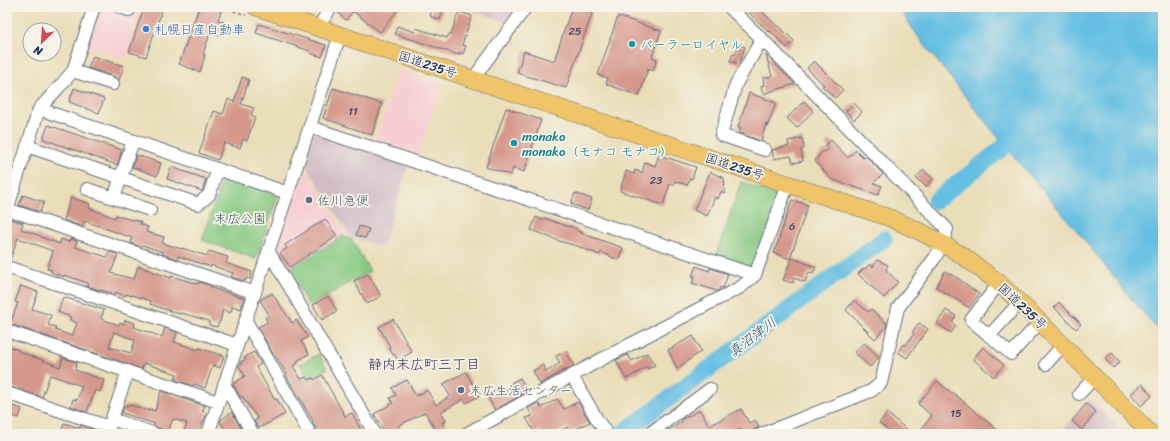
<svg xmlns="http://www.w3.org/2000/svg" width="1170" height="441" viewBox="0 0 1170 441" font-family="Sriracha,'Klee One',sans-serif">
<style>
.built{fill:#f7cfd3}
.industrial{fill:#d2bdc7}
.green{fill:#87c981;stroke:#517c70}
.water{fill:#65bfe3;stroke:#4077a0}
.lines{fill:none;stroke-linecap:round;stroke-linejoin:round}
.river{stroke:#65bfe3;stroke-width:17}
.building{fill:#d6988d;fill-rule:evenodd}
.minor-casing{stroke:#636c7e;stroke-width:14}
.highway-casing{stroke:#636c7e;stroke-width:18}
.path{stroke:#636c7e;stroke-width:1.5;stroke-dasharray:3 3;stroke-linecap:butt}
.minor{stroke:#fff;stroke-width:12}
.highway{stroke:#f0c469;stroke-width:17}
.shop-dot{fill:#3f7fe0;stroke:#f7f3e8;stroke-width:1.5}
.culture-dot{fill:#0f9aa8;stroke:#f7f3e8;stroke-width:1.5}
.service-dot{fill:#5c6f8a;stroke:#f7f3e8;stroke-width:1.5}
.labels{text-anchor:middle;stroke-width:3.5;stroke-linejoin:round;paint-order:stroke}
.number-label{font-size:11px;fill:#4a496a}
.shop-label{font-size:13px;fill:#366cbe;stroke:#f7f3e8;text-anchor:start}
.culture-label{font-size:13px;fill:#0d838f;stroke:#f7f3e8;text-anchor:start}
.street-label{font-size:13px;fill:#1b2f5e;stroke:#f7f3e8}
.service-label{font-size:13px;fill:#4e5e75;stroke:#f7f3e8;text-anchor:start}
.park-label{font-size:13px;fill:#365667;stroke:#f7f3e8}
.water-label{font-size:14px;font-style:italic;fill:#2e537f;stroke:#f7f3e8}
.neighbourhood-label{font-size:14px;font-weight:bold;fill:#5c546e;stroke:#f7f3e8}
</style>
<rect width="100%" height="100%" fill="#f7f3e8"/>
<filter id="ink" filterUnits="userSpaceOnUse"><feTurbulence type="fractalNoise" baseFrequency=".025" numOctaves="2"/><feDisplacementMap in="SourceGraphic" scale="8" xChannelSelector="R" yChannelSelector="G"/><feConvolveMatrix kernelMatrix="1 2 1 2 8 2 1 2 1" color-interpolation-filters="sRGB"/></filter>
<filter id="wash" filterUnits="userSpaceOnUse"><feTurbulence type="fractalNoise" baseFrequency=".012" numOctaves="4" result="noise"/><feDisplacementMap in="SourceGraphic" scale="16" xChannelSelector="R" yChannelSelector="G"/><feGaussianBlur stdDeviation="0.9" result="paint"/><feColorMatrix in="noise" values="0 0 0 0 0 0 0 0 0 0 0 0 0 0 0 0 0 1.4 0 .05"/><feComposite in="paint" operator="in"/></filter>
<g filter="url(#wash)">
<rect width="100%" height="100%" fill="#eadeb9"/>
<path class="built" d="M101,7H143L125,59L87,46Z
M399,69L442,84L418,155L375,140Z
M304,167L345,233L289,268L277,248Z"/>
<path class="industrial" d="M464,7H516L505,22Z
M314,133L408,166L382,247L350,236L304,162Z
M1089,400L1127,434H1059Z"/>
<path class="green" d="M224,176L278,195L256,259L202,240Z
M741,182L780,196L756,265L750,267L716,255Z
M343,236L352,240L370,271L309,306L288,270Z
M319,354L327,369L309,379L300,364Z"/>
<path class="water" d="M898,7H1163V335L1134,302L1079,233L1005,146L922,42Z"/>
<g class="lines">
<path class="river" d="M935,201L1005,146
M621,434L884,239"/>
</g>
<g id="blocks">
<path class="building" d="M144,7H163L146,57L129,52Z
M199,7H216L222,9L218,20L224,22L219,36L210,33L203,54L205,55L200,72L179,64Z
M338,7H400L380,32L353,11L346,20L337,12Z
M433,7L443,10L440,20L430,16Z
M572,7H581L593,11L566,88L517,73L524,51L554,61Z
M743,7H757L778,27L779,26L794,41L787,48L770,31L769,32Z
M459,11L472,16L462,45L466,46L463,54L459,52V55L395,34L397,26L415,32L416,28L447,38L449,34H451Z
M618,16L661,31L652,57L657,59L653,71L648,69L639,96L606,84L608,78L598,75Z
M259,24L326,45L322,57L310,53V51L256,33Z
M739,45L745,47L739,64L730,61L733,54L735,55Z
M766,55L795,84L763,94L761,86L764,85L763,78L772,76Z
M93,56L124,66L119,80L115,77L88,68Z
M814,61L843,90L835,98L822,86L824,85L807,68Z
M242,77L249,80L241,104L254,108L251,115L255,117L247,141L243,139L240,148L224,143L218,160L199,153L214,111L223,114L228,99L234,102Z
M74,88L104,99L99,113L69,102Z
M333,88L382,104L372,135L323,118Z
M749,93L776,103L767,127L766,123L761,141L739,133L741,128L738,127Z
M804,101L813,111L797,128L787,118Z
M854,103L862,112L854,120L846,111Z
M506,108L541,120L524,172L513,168L511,175L486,167Z
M48,125L122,150L117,165L43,139Z
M802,138L804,149H801L803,161L793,163L791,156L774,159L772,150L789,146L788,141Z
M831,140L848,158L856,150L864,158L866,156L883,174L874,183L882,186L878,195L831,179L815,161L821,153L829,149L825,145Z
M136,155L161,163L157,176L132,167Z
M659,155L696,167L692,179L690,178L687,185L675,181L674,185L670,184L663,205L620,191L626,171L634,174L635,170L642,173L645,162L655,166Z
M171,167L206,179L202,191L167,179Z
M923,170L933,179L926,187L916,178Z
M710,172L724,178L725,194L721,192L718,199L715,197L707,216L694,210Z
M575,193L592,199L588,210L571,204Z
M23,195L44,202L40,212L19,205Z
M71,197L90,204L89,208L115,218L116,215L131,220V219L141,222L140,224L148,227L146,232L164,237L162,243L182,249V248L207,256L209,251L228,257L226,263L252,272L250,279L246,278L245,281L231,277L233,273L211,265V267L178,256V259L162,254L163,252L142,245L141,247L131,243L132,238L85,221L83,227L64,220Z
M792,200L808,205L790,259L774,253Z
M536,217L543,220L544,218L569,227V226L577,229V231L582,232L581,233L623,248L618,260L601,252L600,255L577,246L559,241L531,230Z
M11,219L23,223L21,229L41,236V237L60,244L61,239L69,242L70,239L77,241L75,247L107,257L109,252L118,254L111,273L134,279L138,266L171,278V276L198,284L199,282L212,286V288L244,298L241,309L233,306L230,313L223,309L220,322H219L217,327L209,325V321L181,313L180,314L167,310L150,304L151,301L132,295V296L126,294L125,296L116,292V294L96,289L87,286L88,283L64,275V277L51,272L52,270L47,269L53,251L18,238L10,260H7V228Z
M325,219L337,236L290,267L280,253L287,248L285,245Z
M359,226L369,229L365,238L356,235Z
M792,258L816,267L813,273L809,272L805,282L794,278L793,283L783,280Z
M877,260L888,265L886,270L898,282L884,298L858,274L864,268L865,269L870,264L873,267Z
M696,266L709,271L710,268L728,274L723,288L720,287L719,290L717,291L692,283L695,276H692Z
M945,271L959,279L979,294L969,308L951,296L936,287Z
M368,274L381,296L367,304L354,281Z
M21,286L38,292L32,309L51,315L48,325L56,327L55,330L72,336L77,323L70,320L71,317L58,312L63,297L104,310L101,319L119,325L120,323L124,324L125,320L135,323L134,327L162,337L165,328L177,332L174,342L198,350L199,348L224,356L220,368L213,365L205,388L194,384L193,386L175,380L177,374L144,363L142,369L10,324L18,303L15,302ZM114,332L135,340L131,353L109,347Z
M272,293L292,323L296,320L308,337L301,341L309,354L297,361L298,363L293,366L301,379L306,377L308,380L313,378L314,380L322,375L345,416L352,413L363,434H319L312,421H313L286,375L287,374L274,354H273L258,327L268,322L265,318L269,315L260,300Z
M328,296L337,311L322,320L313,305Z
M854,300L868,312L871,309L887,324L886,327L875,339L846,310Z
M1059,302L1081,324L1076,329L1054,307Z
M946,310L956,316L952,322L956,326L951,333L937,323Z
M393,319L412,352L398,360L394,354L393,355L389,348L390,347L379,327Z
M919,323L928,329L907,358L898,352L903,344L905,346L914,334L912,332Z
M693,336L701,351L677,369L668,350Z
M864,343L879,357L870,367L854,352Z
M7,346L19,350L18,351L60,367L63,358L77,362L75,370L104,380L100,392L95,390L87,412L71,406L73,399L77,400L82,386L50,375L42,397L7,386Z
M983,347L1004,365L994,377L973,359Z
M566,351L574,366L564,371V370L540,384L533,371L543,365L546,372L560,363L556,356Z
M254,352L261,364L256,367L275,400L277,399L285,414L259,428L254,421L258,419L242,396L240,397L233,384L245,376L239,366L242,364L241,362L246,359L245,357Z
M647,353L655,365L648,369L647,367L626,379L616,360L628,355L632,361Z
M1112,353L1120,362L1113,368L1105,359Z
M466,372L479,396L466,403L464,399L441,412L446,421L442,423L449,434H438L425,412L398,426L403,434H386L374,414L393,403L390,398L396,395L392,388L407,380L416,396L427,390L436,405L450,396L443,384Z
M520,378L528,391L495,410L487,396L497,390L499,393L512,385L511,383Z
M937,381L952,393V392L1002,434H917L932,416L918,404Z
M1142,384L1152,396L1141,406L1131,394Z
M161,391L205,406L202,411L207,413L198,434H183L187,423L173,419L167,434H162L161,429L154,426L155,424L122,413L125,405L130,406V405L149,411L150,409L155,411Z
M557,399L564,409L578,402L590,422L570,432L567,427L555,434H544L541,430L535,433L526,418L532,416L528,408L538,403L541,408Z
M7,404L22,409L19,418L7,414Z
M1086,404L1096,412L1082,430L1072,421Z
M741,409L749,423L755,420L759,427L746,434H743L740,429L731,434H694L702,429L693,434H662L682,422L681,420L700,410L709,426Z
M232,412L244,434H228L220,421L221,420Z
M887,413L912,434H893L879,423Z
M64,423L80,428L81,425L106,434H61Z"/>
</g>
</g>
<g filter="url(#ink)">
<use href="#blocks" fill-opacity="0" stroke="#636c7e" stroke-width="1"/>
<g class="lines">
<g class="minor-casing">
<path id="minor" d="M120,7L129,10
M729,7L762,39L947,229L943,244L934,259L898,308L881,383L871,391L762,434
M318,28L331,7
M762,39L736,84L721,135L765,150
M73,71L113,84
M473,79L526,7
M39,109L288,193
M310,127L755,275
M27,146L198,204L209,195L218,169
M87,189L150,210
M114,198L133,141
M7,209L255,293
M7,210L39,109L60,86L73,71L94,7
M269,252L375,434
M7,267L237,345
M999,283L971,320L1011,354L1040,322
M246,321L310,434
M7,331L218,402
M989,336L1020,302
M1046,364L1063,345
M572,376L598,421L607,434
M224,384L253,434
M7,393L109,427L128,371
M1079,394L1095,377
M112,419L155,434
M208,434L340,35
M466,434L602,359L741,287L755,275L788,184
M649,434L710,389"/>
</g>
<g class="highway-casing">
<path id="highway" d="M256,7L890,218L923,233L943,244L963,256L999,283L1040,322L1151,434"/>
</g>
<path class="path" d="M222,7L246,15"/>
<use href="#minor" class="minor"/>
<use href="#highway" class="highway"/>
</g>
</g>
<circle class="shop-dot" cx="146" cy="29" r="4"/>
<g class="culture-dot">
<circle cx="632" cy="44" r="4"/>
<circle cx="514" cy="143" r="4"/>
</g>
<g class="service-dot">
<circle cx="309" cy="200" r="4"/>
<circle cx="461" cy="390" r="4"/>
</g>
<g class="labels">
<g class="number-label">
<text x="575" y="35">25</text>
<text x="353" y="115">11</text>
<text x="656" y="184">23</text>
<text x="792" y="230">6</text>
<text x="956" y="417">15</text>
</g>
<g class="shop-label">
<text x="154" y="34">札幌日産自動車</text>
</g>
<g class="culture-label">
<text x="640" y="49">パーラーロイヤル</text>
<text x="522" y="141">monako<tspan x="522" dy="15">monako（モナコ モナコ）</tspan></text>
</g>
<g class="street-label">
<text transform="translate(428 64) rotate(18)" y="5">国道235号</text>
<text transform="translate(735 166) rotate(18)" y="5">国道235号</text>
<text transform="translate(1023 306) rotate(43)" y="5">国道235号</text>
</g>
<g class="service-label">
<text x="317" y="205">佐川急便</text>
<text x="469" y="395">末広生活センター</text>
</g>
<g class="park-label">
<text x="240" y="223">末広公園</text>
</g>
<g class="water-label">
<text transform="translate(752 337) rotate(-37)" y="5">真沼津川</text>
</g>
<g class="neighbourhood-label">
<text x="424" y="369">静内末広町三丁目</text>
</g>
</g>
<rect width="1170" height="441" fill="none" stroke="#f7f3e8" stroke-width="24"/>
<g transform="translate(42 42) rotate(205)"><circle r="19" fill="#f7f3e8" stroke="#9fa5b1"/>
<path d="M0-3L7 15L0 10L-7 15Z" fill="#d1495b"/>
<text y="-6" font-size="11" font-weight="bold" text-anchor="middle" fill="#1b2f5e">N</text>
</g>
</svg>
